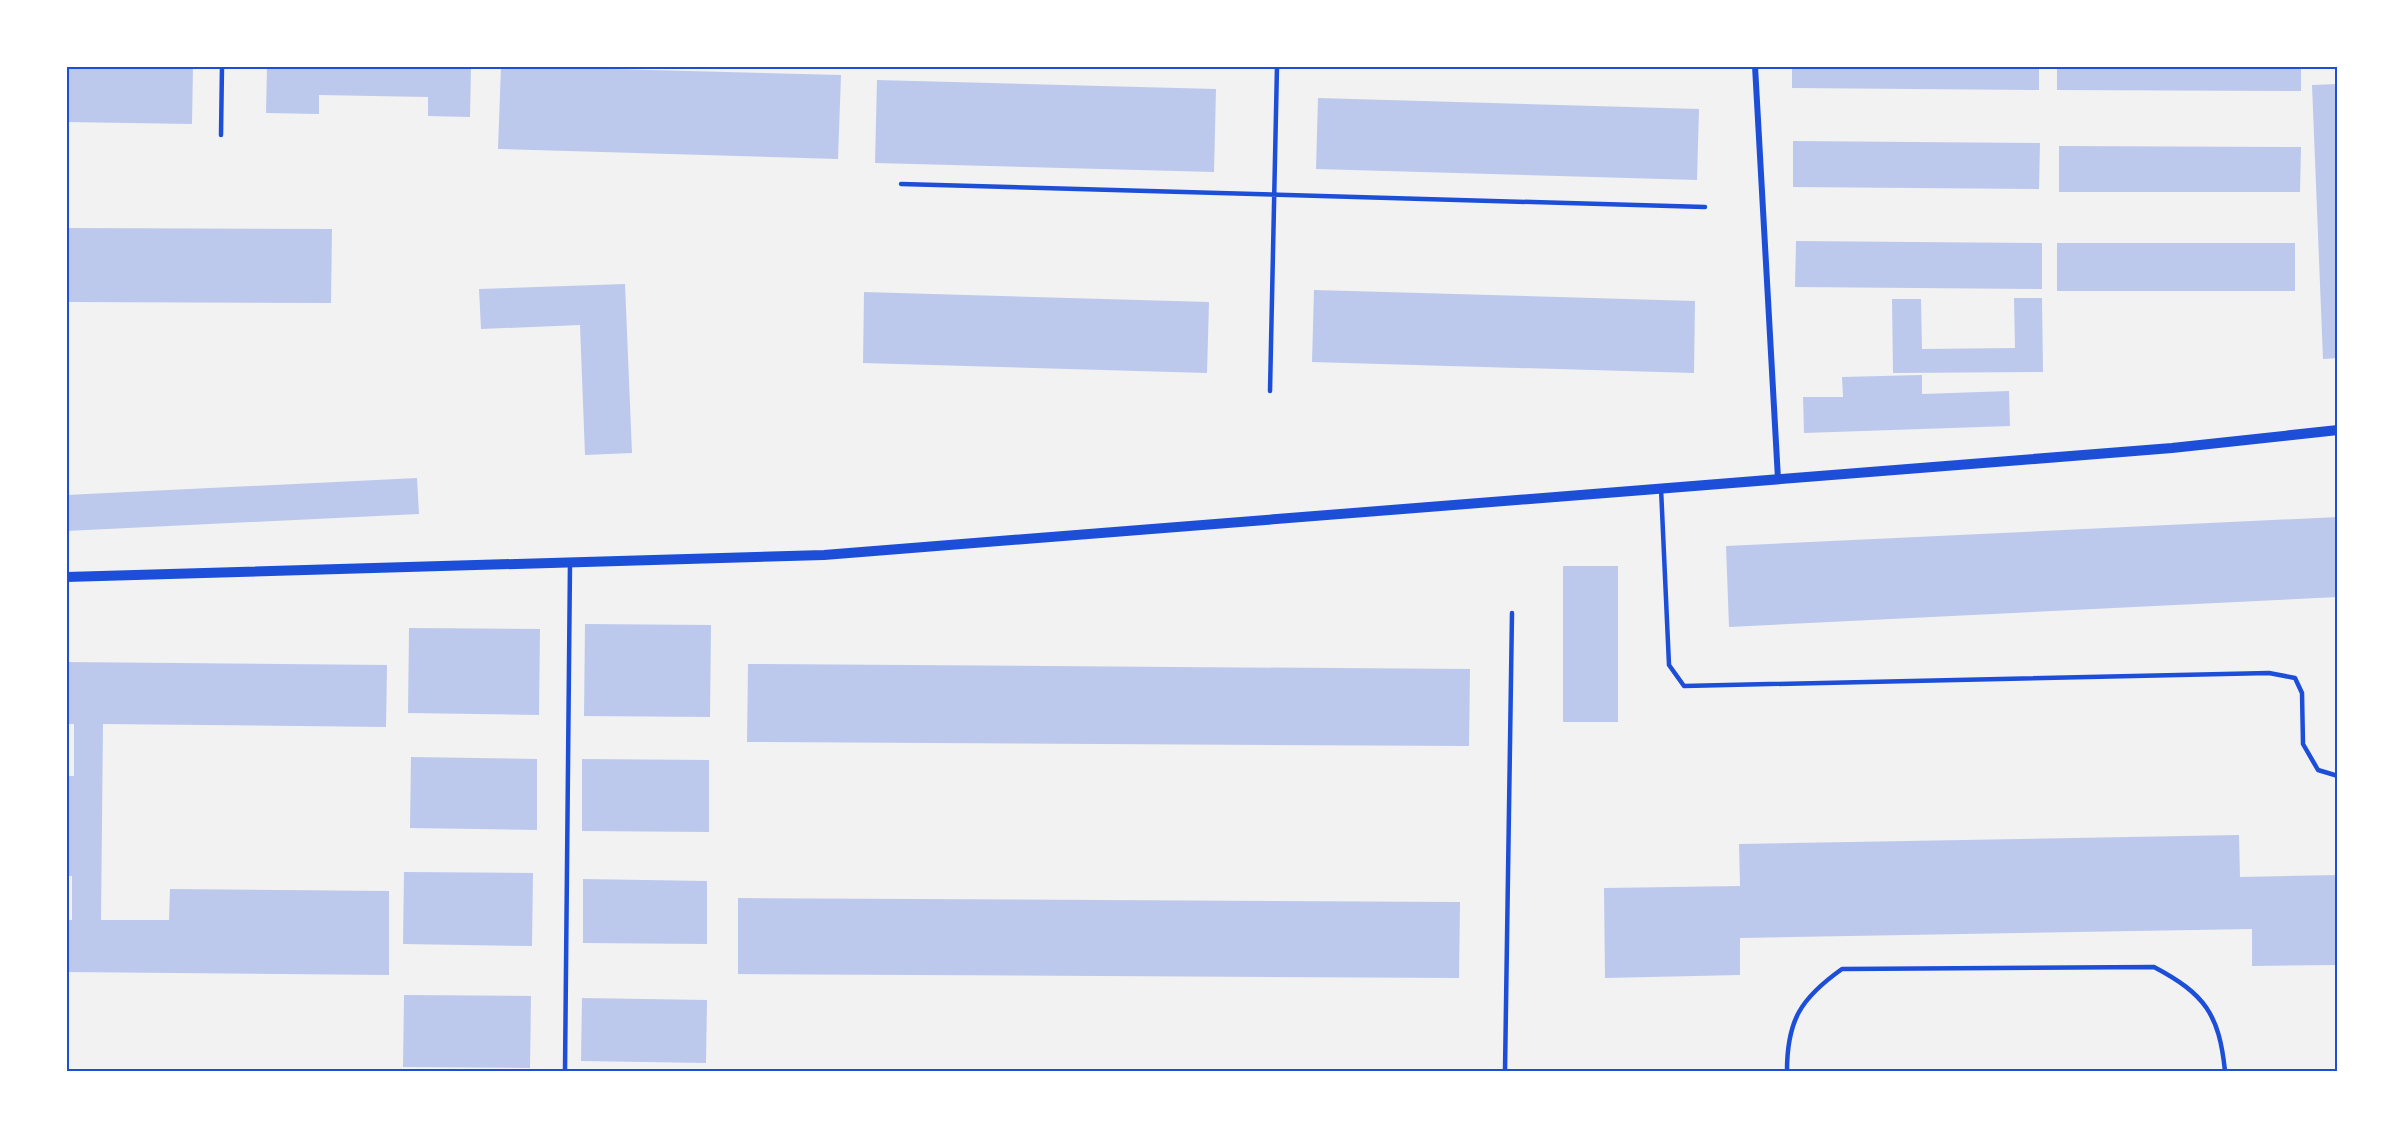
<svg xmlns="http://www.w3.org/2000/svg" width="2404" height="1137" viewBox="0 0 2404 1137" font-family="Rubik,sans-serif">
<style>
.building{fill:#bdc9ec}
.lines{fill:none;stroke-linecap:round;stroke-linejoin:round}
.service{stroke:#1d4ed8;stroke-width:4.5}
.minor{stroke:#1d4ed8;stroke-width:6}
.tertiary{stroke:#1d4ed8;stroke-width:10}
.neatline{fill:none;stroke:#1d4ed8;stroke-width:2}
</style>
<rect width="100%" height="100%" fill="#f2f2f2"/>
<path class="building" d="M66,66H193L192,124L66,122Z
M267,66H471L470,117L428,116V97L319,95V114L266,113Z
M501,66L841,75L838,159L498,149Z
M1792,66H2039V90L1792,88Z
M2057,66H2301V91L2057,90Z
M877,80L1216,89L1214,172L875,163Z
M2338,84V358L2323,359L2312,85Z
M1318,98L1699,109L1697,180L1316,169Z
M1793,141L2040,143L2039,189L1793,187Z
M2059,146L2301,147L2300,192H2059Z
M66,228L332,229L331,303L66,302Z
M1796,241L2042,243V289L1795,287Z
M2057,243H2295V291H2057Z
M625,284L632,453L585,455L580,325L481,329L479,289Z
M1314,290L1695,301L1694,373L1312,362Z
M864,292L1209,302L1207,373L863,363Z
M2014,298H2042L2043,372L1893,373L1892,299H1921L1922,349L2015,348Z
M1922,375V394L2009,391L2010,426L1804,433L1803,397H1843L1842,377Z
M417,478L419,514L66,531V495Z
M2338,517V597L1729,627L1726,546Z
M1563,566H1618V722H1563Z
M585,624L711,625L710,717L584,716Z
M409,628L540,629L539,715L408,713Z
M66,662L387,665L386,727L103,724L101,920H169L170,889L389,891V975L66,972V920H72V876H66V776H74V724H66Z
M748,664L1470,669L1469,746L747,742Z
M411,757L537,759V830L410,828Z
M582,759L709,760V832L582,831Z
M2239,835L2240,877L2338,875V965L2252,966V929L1740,938V975L1605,978L1604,888L1740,886L1739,844Z
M404,872L533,873L532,946L403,944Z
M583,879L707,881V944L583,943Z
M738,898L1460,902L1459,978L738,974Z
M404,995L531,996L530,1068L403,1067Z
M582,998L707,1000L706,1063L581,1061Z"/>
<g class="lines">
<path class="service" d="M221,135L222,66
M901,184L1705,207
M1270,391L1277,66
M1661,488L1669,665L1684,686L2269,673L2295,678L2302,693L2303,744L2318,770L2338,776
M565,1071L570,563
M1505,1071L1512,613
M1787,1071C1787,1020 1801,998 1842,969L2154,967C2205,994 2219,1014 2225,1071"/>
<path class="minor" d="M1755,66L1778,479"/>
<path class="tertiary" d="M66,577L824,555L2172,448L2338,430"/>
</g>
<rect width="2404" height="1137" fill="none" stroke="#ffffff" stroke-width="135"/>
<rect x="68" y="68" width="2268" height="1002" class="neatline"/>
</svg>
